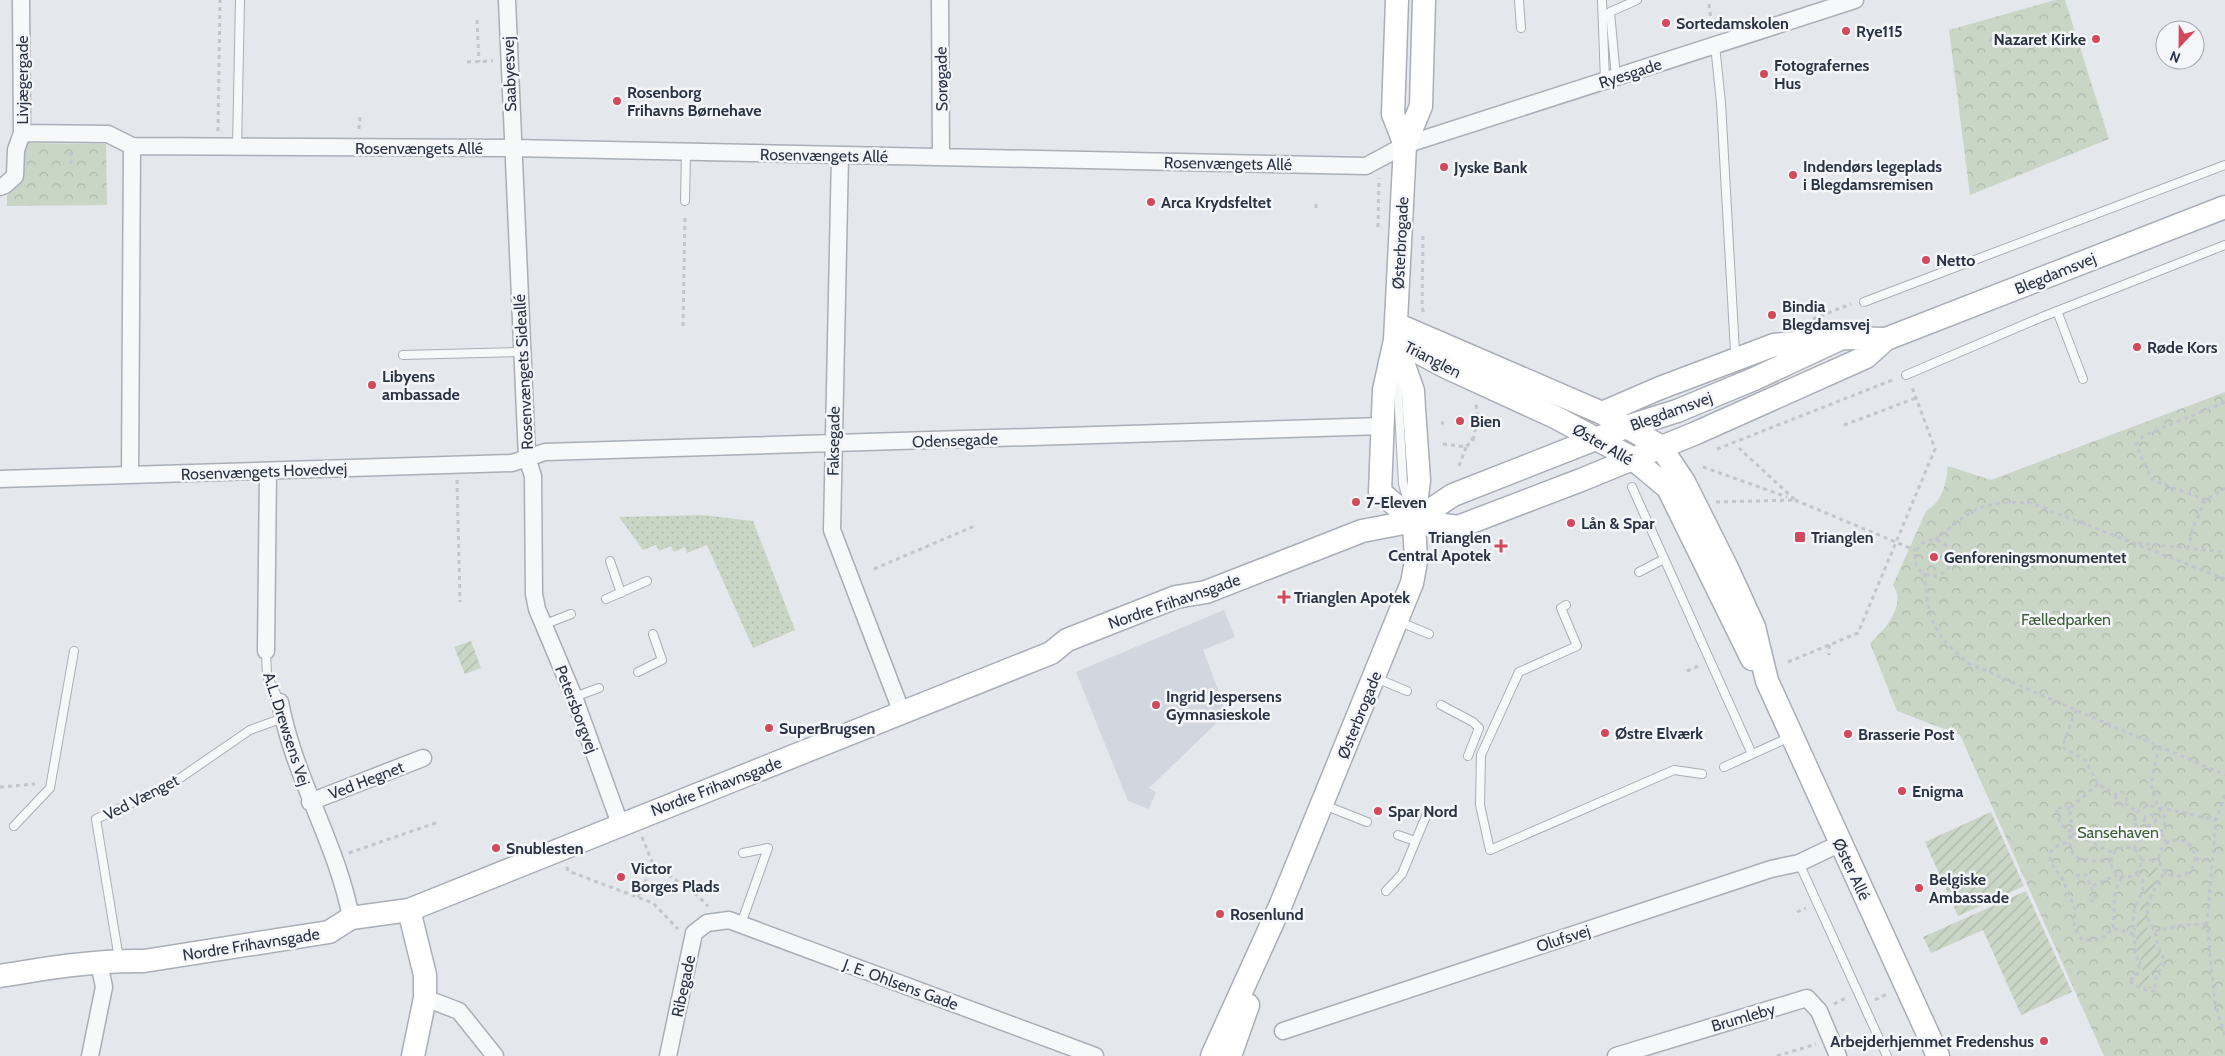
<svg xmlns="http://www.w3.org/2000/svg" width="2225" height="1056" viewBox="0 0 2225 1056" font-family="Cabin,sans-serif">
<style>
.built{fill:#d2d6de}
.grass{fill:url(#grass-dots)}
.park{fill:url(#park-crowns)}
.garden{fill:url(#garden-furrows)}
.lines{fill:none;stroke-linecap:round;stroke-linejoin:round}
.lane-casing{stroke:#a9aeb7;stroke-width:10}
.street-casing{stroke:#a9aeb7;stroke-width:19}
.secondary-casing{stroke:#a9aeb7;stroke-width:25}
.path{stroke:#c2c5cb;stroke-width:3;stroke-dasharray:4 4;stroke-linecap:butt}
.lane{stroke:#f7f8fa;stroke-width:8}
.street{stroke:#f7f8fa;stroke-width:16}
.secondary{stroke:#fff;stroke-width:22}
.poi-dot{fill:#d1495b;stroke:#f4f6f9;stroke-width:2}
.labels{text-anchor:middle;stroke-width:5;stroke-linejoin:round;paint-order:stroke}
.poi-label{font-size:16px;font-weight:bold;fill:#2b3445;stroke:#f4f6f9;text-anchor:start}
.street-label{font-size:16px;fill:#2b3445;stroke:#f4f6f9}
.park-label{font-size:16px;fill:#3f6138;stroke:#f4f6f9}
</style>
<defs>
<pattern id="grass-dots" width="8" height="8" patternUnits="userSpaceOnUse" patternTransform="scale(1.25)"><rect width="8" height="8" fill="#c9d6c5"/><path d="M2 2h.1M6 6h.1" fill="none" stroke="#adb8ab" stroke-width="1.8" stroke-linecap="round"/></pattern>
<pattern id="park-crowns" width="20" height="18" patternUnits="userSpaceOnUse" patternTransform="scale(1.25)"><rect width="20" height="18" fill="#c9d6c5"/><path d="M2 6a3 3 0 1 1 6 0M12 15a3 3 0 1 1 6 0" fill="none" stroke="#adb8ab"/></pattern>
<pattern id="garden-furrows" width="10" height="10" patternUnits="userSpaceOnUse" patternTransform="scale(1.25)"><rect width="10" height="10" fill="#c9d6c5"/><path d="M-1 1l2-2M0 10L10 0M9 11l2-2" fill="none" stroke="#adb8ab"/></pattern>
</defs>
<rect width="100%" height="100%" fill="#e4e7ec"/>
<path class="built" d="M1224,610L1235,637L1203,650L1227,713L1149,788L1156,792L1149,809L1128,801L1076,672Z"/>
<path class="grass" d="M703,515L753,521L795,630L753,648L707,545L687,553L685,547L674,552L671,546L659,551L656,545L643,550L619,517Z"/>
<path class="park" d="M2055,0H2065L2109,139L1970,195L1949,30Z
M26,143L106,144L107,205L7,206V196L22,177L21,151Z
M2225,392V1056H2104L1960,735L1897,711L1870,643C1885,630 1907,605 1893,585L1926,511C1943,501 1946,484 1948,466L1991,480Z"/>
<path class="garden" d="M471,641L481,668L465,674L454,647Z
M1991,812L2024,886L1958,916L1925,842Z
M2157,865C2162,882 2146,895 2146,913C2145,936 2157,942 2162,959L2161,965L2149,975V983L2151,988H2149L2132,981L2141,976C2146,965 2136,952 2136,939C2135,913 2149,891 2149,867Z
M2026,891L2072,992L2021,1015L1983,930L1931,953L1923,937Z"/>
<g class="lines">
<g class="lane-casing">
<path id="lane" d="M1519,0L1521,28
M1602,0L1605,81
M1715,45L1721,103L1735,352L1737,357
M1616,77L1610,12L1637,0
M237,147L240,0
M685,201L686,152
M1864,302L2225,165
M2057,311L2083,379
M403,355L522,352
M1397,372L1403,484L1408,502
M1906,375L2042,317L2225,245
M1632,487L1752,754
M610,561L621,593
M1639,572L1664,559
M606,599L647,581
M1566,605L1561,608L1577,646L1519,672L1481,755L1480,805L1490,850L1674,770L1702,774
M1400,622L1429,634
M543,625L571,614
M266,651L267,676L280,702
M638,672L662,660L653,634
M1376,678L1407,691
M574,697L599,688
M1441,705L1473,722L1479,728L1468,756
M1724,767L1790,737
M1324,805L1367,822
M14,826L50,788L74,651
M1398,835L1415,841
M1799,863L1887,1056
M1386,891L1402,874L1426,816
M741,924L768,848L743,853
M119,959L96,819L167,787L250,730L283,718"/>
</g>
<g class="street-casing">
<path id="street" d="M507,0L527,458L533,476L534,594L537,609L574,697L620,824
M940,0L941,157
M22,133L108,134L132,146
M840,155L832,530L902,713
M0,187L5,185L15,176L16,150L22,133L21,0
M130,475L132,146L512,148L1366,166L1405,145L1855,0
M0,479L512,463L545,452L1383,426
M266,651L268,471
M280,702C294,778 337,843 351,918
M310,802L423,758
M425,998L459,1011L495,1056
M1283,1031L1771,869L1799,863L1841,843
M90,1056L104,987L99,963
M668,1056L694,933L707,923L729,920L1095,1056
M1616,1056L1807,998L1819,1011L1838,1056"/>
</g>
<g class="secondary-casing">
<path id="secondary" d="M1397,0L1393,114L1405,145
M1396,324L1602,413L1660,446L1684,482L1727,568L1754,627L1767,681L1938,1056
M1395,340L1448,368L1555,417L1632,458L1668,488L1752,659
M1602,413L1660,388L1774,345L1826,340
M1414,521L1380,492L1384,390L1395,340L1405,145L1421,106L1424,0
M1414,521L1453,495L1626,427L1677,411L1754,379L1842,338L1886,339
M409,910L425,975V998L413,1056
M0,976C48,968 96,960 144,961L329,932L351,918L409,910L1051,653L1067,640L1176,597L1206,592L1362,531L1414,521L1458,527L1581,480L1696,433L1866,357L1886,339L2225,207
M1212,1056L1281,904L1412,583L1416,561L1414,521L1419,480L1414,409L1413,391L1395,340
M1230,1056L1248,1005"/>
</g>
<path class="path" d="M1709,4L1712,28
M477,20L479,62
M467,62L493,61
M359,129L360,117
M218,131L220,0
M71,164V149
M1316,208V204
M1378,227L1379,178
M1423,236L1422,307L1424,314
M1813,319L1851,304
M683,326L685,214
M1441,423H1444
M1844,425L1916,398
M1473,440L1478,419L1476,404
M1443,444L1466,447L1473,440L1470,437
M1717,449L1895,379
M1459,466L1466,447L1465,444
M1703,467L1787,497
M457,480L460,602
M1795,500L1917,551
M2206,500L2152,480L2136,445L2143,436L2225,402
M1716,502L1795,500L1739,448
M1935,540C1973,509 1980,500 2031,503L2225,579
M1915 558a18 18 0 1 1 36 0a18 18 0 1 1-36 0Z
M2138,543L2225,552
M2188,549L2193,527L2206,500L2225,488
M874,569L977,525
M1924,573C1929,620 1930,629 1966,662L2225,775
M1829,645V655
M1788,662L1858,633L1935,449L1912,387
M1687,671L1699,666
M2076,710L2062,747L2085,760L2098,784L2117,795
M2159,746L2151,784L2158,807L2216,820
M2098,784L2070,808C2069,815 2073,823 2072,831C2072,835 2071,839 2070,843C2070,865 2097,861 2111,859
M0,787L35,784
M2115.5 798a5.5 5.5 0 1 1 11 0a5.5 5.5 0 1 1-11 0Z
M2225,795L2216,820L2207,924L2215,1003L2225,1036
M2125,803L2137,812
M2135 821a15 15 0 1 1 30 0a15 15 0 1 1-30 0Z
M2070,808H2056L2060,824L2072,833L2065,843L2055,847L2050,853V862L2063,880L2075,909L2074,927L2082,940C2096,940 2104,939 2113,928L2133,934
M2144.5 820a5.5 5.5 0 1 1 11 0a5.5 5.5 0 1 1-11 0Z
M2072,833L2113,853
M2160,833L2167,843
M642,837L653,864L697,895L708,906
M2159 858a18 18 0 1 1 36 0a18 18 0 1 1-36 0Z
M2111 862a15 15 0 1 1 30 0a15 15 0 1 1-30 0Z
M2134,849L2148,825
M349,853L438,822
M2195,859L2211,860
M2141,860H2159
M567,867L568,871L653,903L678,929
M2136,874L2143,880V890L2134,909L2133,934L2139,968L2136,977L2128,980C2138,988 2144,991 2156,991C2152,977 2159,974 2165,962L2158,947L2155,931L2148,919L2147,909L2152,893L2165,871
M2079,877L2078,875H2086L2091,886L2117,875
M638,897L653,864
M2090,901L2096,900L2091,886
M1797,912L1806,908
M2113,928L2115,891L2122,877
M2155,931L2182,925L2207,924
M1875,1000L1887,994
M1834,1004L1846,998
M1861,1051L1869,1047
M1777,1056L1816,1044"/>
<use href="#lane" class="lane"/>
<use href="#street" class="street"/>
<use href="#secondary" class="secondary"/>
</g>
<g class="poi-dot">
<circle cx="1666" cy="23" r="5"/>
<circle cx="1846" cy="31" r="5"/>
<circle cx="2096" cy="39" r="5"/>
<circle cx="1764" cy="74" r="5"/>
<circle cx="617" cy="101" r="5"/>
<circle cx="1444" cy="167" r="5"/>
<circle cx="1793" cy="175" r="5"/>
<circle cx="1151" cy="202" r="5"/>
<circle cx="1926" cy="260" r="5"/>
<circle cx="1772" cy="315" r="5"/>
<circle cx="2137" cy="347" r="5"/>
<circle cx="372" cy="385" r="5"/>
<circle cx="1460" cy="421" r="5"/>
<circle cx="1356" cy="502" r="5"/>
<circle cx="1571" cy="523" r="5"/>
<rect x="1794" y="531" width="12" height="12" rx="2.5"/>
<path d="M1498.5 538.5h5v5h5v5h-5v5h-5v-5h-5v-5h5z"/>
<circle cx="1934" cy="557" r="5"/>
<path d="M1281.5 589.5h5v5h5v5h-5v5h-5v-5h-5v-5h5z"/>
<circle cx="1156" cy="705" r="5"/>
<circle cx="769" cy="728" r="5"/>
<circle cx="1605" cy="733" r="5"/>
<circle cx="1848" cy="734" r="5"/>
<circle cx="1902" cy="791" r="5"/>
<circle cx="1378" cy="811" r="5"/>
<circle cx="496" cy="848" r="5"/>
<circle cx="621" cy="877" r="5"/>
<circle cx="1919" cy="888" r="5"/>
<circle cx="1220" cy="914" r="5"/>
<circle cx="2044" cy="1041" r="5"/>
</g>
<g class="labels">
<g class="poi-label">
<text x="1676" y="29">Sortedamskolen</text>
<text x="1856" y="37">Rye115</text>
<text x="2086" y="45" text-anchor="end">Nazaret Kirke</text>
<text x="1774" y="71">Fotografernes<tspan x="1774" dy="18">Hus</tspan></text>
<text x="627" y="98">Rosenborg<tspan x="627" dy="18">Frihavns Børnehave</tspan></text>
<text x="1803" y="172">Indendørs legeplads<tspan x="1803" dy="18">i Blegdamsremisen</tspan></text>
<text x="1454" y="173">Jyske Bank</text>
<text x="1161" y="208">Arca Krydsfeltet</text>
<text x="1936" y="266">Netto</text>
<text x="1782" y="312">Bindia<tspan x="1782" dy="18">Blegdamsvej</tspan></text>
<text x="2147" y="353">Røde Kors</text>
<text x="382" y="382">Libyens<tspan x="382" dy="18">ambassade</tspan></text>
<text x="1470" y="427">Bien</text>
<text x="1366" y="508">7-Eleven</text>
<text x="1581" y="529">Lån &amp; Spar</text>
<text x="1491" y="543" text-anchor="end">Trianglen<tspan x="1491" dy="18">Central Apotek</tspan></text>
<text x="1811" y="543">Trianglen</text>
<text x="1944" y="563">Genforeningsmonumentet</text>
<text x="1294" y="603">Trianglen Apotek</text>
<text x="1166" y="702">Ingrid Jespersens<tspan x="1166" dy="18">Gymnasieskole</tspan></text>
<text x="779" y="734">SuperBrugsen</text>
<text x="1615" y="739">Østre Elværk</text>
<text x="1858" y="740">Brasserie Post</text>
<text x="1912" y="797">Enigma</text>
<text x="1388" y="817">Spar Nord</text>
<text x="506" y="854">Snublesten</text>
<text x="631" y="874">Victor<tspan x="631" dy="18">Borges Plads</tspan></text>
<text x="1929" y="885">Belgiske<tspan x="1929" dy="18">Ambassade</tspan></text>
<text x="1230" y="920">Rosenlund</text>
<text x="2034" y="1047" text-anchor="end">Arbejderhjemmet Fredenshus</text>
</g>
<g class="street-label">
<text transform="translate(1630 73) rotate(-18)" y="6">Ryesgade</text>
<text transform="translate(509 74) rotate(-92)" y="6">Saabyesvej</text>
<text transform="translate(941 79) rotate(-91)" y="6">Sorøgade</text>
<text transform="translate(22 80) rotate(-90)" y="6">Livjægergade</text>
<text x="419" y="154">Rosenvængets Allé</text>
<text transform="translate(824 155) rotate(1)" y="6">Rosenvængets Allé</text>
<text transform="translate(1228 163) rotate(1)" y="6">Rosenvængets Allé</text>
<text transform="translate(1400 243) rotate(-87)" y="6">Østerbrogade</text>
<text transform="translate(2055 273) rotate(-22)" y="6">Blegdamsvej</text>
<text transform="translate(1433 359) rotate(27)" y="6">Trianglen</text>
<text transform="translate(523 372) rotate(-93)" y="6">Rosenvængets Sideallé</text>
<text transform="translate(1671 411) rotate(-20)" y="6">Blegdamsvej</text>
<text transform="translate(955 440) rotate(-2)" y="6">Odensegade</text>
<text transform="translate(833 441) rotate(-89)" y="6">Faksegade</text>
<text transform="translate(1603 444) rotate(30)" y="6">Øster Allé</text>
<text transform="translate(264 471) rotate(-2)" y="6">Rosenvængets Hovedvej</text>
<text transform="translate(1174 601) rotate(-19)" y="6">Nordre Frihavnsgade</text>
<text transform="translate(577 709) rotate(69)" y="6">Petersborgvej</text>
<text transform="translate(1359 715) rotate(-68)" y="6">Østerbrogade</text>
<text transform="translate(287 729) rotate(72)" y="6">A.L. Drewsens Vej</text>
<text transform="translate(366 780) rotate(-21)" y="6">Ved Hegnet</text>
<text transform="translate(716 786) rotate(-21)" y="6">Nordre Frihavnsgade</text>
<text transform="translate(141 797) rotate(-27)" y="6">Ved Vænget</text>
<text transform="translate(1852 869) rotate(65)" y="6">Øster Allé</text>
<text transform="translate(1563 938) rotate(-18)" y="6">Olufsvej</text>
<text transform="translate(251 944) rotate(-9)" y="6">Nordre Frihavnsgade</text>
<text transform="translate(901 984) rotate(20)" y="6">J. E. Ohlsens Gade</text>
<text transform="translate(683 986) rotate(-78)" y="6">Ribegade</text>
<text transform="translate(1743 1017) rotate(-16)" y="6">Brumleby</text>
</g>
<g class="park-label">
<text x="2066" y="625">Fælledparken</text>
<text x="2118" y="838">Sansehaven</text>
</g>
</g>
<g transform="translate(2180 45) rotate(202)"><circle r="24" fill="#f4f6f9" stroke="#a4a8b1"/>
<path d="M0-4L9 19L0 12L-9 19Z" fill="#d1495b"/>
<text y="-8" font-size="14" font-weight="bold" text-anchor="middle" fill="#2b3445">N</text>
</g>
</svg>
